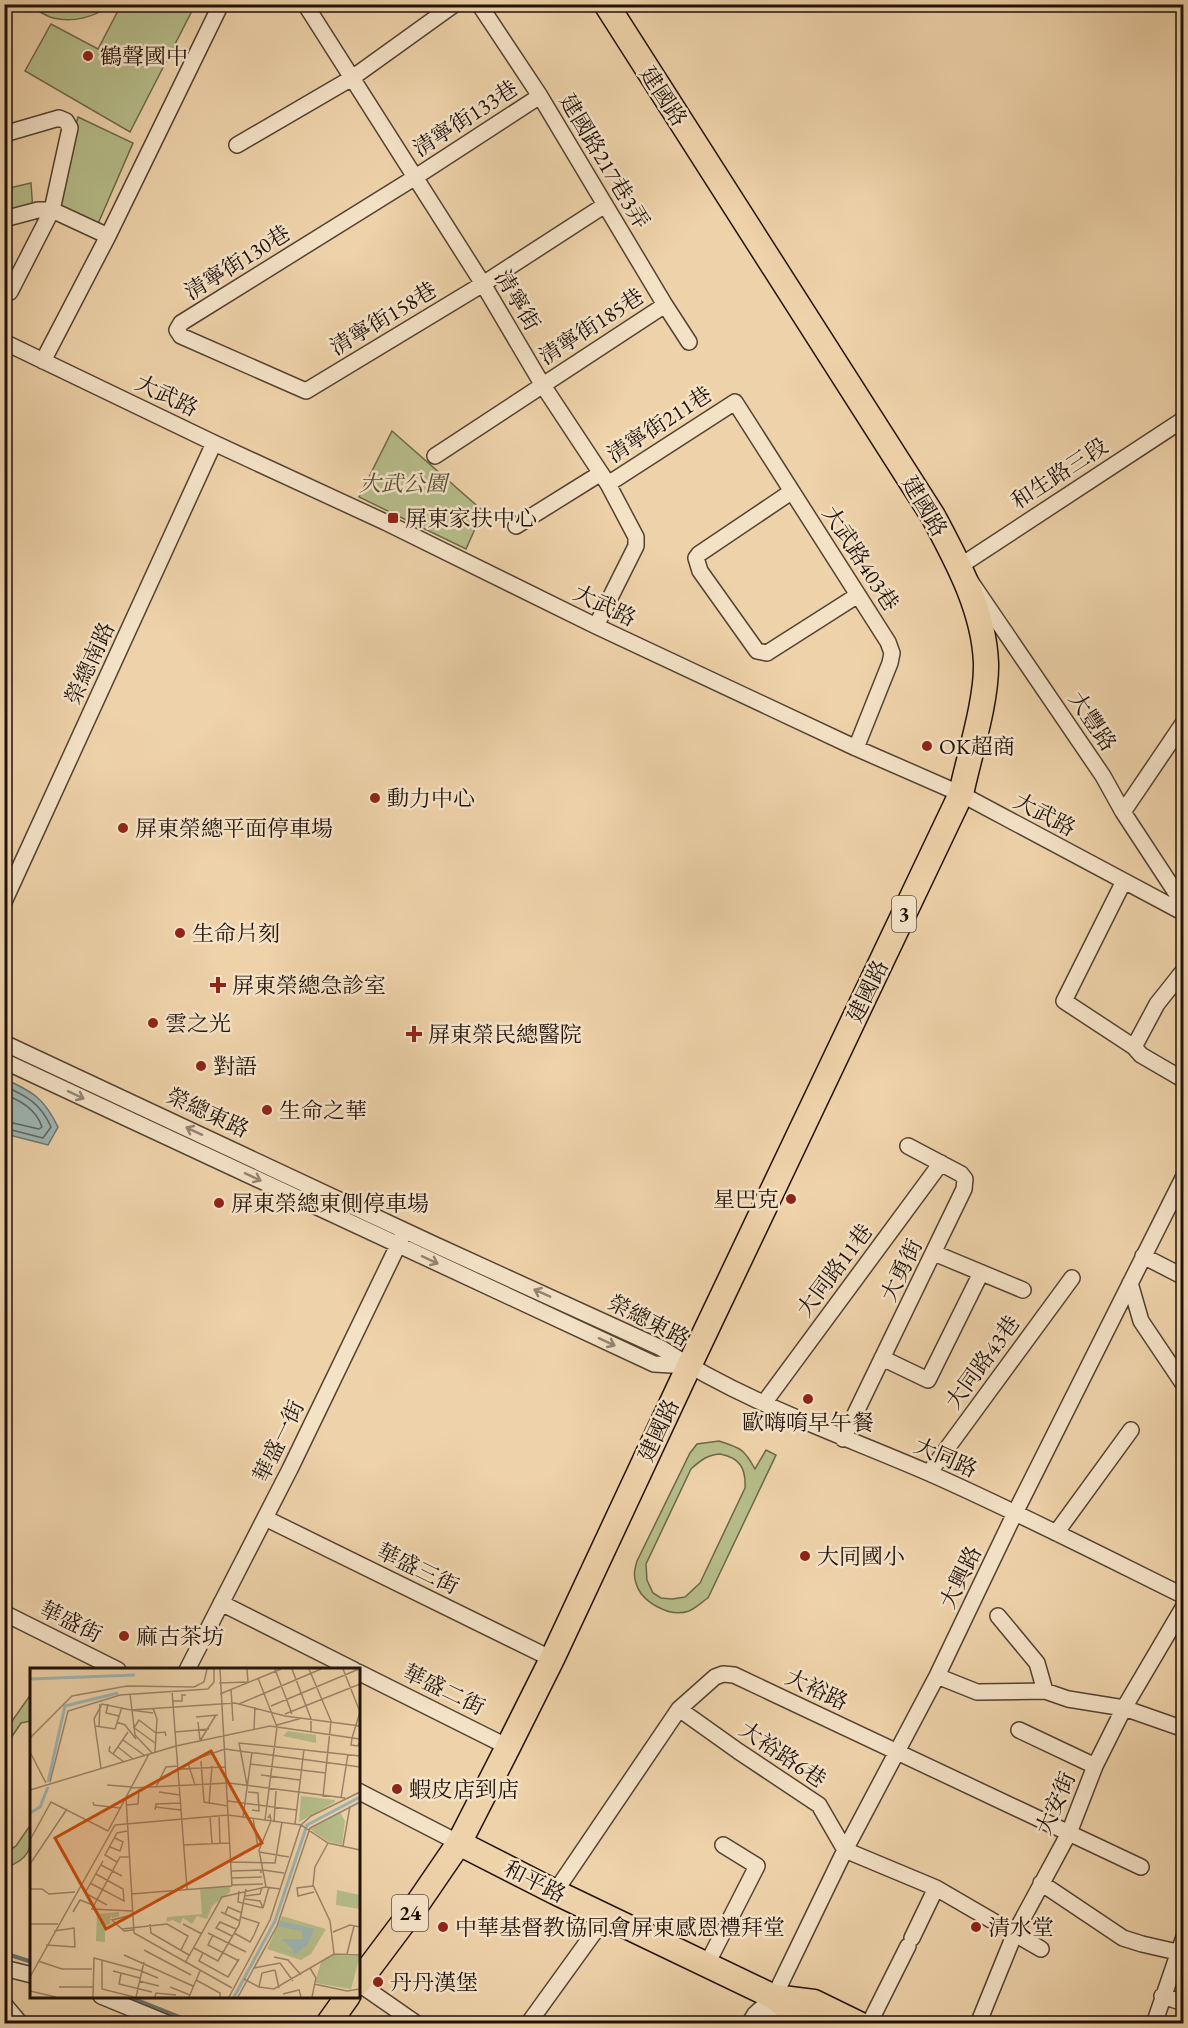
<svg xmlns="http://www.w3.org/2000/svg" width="1188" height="2028" viewBox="0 0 1188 2028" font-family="'EB Garamond','Noto Serif TC',serif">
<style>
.green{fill:#b6bd8a;stroke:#6c684a;stroke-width:1.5;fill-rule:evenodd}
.water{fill:#9db5b3;stroke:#6b7470;stroke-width:1.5}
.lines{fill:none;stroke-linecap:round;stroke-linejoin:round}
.shore{stroke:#5f645f;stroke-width:1.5}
.stream{stroke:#6b7470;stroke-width:4}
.minor-casing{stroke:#544232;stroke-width:18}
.primary-casing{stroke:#21120b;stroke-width:27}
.minor{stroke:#f4e2c7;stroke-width:15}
.primary{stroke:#eed2a9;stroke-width:24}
.oneway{stroke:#958472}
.poi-dot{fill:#8f2418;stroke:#f4e2c7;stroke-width:2}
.labels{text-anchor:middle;stroke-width:5;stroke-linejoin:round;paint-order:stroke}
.shield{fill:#f4e2c7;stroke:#605043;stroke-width:1.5}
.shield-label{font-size:21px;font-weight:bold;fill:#21120b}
.poi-label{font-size:22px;fill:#21120b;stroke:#f4e2c7;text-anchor:start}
.street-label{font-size:22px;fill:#21120b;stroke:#f4e2c7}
.park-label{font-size:22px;font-style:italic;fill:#554e37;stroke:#f4e2c7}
.inset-river{fill:none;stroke:#9db5b3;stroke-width:3}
.inset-road{fill:none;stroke:#9c856a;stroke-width:1.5}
.view{fill:#ca4e0c;fill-opacity:0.15;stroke:#ca4e0c;stroke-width:3}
.inset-edge{fill:none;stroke:#21120b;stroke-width:3}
</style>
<rect width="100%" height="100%" fill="#eed2a9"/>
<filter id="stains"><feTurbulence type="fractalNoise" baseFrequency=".00333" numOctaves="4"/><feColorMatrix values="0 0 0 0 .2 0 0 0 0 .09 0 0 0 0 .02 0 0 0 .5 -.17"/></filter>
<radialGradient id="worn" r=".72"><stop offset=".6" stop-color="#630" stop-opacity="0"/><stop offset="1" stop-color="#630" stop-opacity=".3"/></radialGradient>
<path class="green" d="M28,5H111C95,17 73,23 53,18C45,16 36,9 28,5Z
M121,5H195L130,132L25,71L51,24L98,49Z
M78,117L133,143L97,226L57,205L62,174Z
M31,183L33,212L5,216V189Z
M392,431L483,511L466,549L359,497Z
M719,1441C741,1448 744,1449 755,1469L766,1450L776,1455L708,1598C702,1602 696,1608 689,1611C670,1618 641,1602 636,1583C633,1575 635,1568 637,1561L690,1453L697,1444ZM720,1454C740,1458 746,1468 745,1488L700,1583L685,1597L672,1599L661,1598L653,1593L647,1580L646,1564L691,1469C701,1460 707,1455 720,1454Z
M31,1694V1721L21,1723L5,1747V1731Z
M31,1824C32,1849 30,1859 5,1868V1853L16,1846Z"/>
<path class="water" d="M5,1079C33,1092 44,1098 58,1127L48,1145L5,1134Z"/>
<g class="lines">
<path class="shore" d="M4,1086C27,1096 41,1104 51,1127L43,1138L4,1128
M4,1094C21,1101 36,1109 42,1127L39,1129L4,1121"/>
<path class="stream" d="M4,1953L32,1962
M127,1996L197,2024"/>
<g class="minor-casing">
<path id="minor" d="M305,4L483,284L542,384L608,484L636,537V546L596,626
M479,4L540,96L665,305L689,342
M540,96L414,178L181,323L177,330L181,336L306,391L483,284L605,205
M4,134L59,118L66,121L70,128L52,210L10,292
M237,145L352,78L455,4
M4,219L38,210H52L108,236
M4,342L214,443L385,522L596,626L856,748L961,794L1184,913
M43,361L108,236L221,4
M1184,419L960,566L1103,776L1123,812L1184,905
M435,456L665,305
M608,484L735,402L888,642L892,653L890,663L856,748
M791,492L699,554L696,558L700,571L757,651L767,653L858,595
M516,526L601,473
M1123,812L1184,722
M1124,881L1064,1001L1134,1047L1141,1055L1184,1080
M4,902L214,443
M4,1043L431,1243L661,1348C744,1402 839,1434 929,1473C1015,1511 1099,1554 1184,1596
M1134,1047L1157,1004L1184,970
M4,1061L654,1364L689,1366
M934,1253L1023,1290
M1143,1256L1184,1277
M1130,1283L1141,1321L1184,1385
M882,1358L928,1380L981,1273
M764,1403L941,1163
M843,1439L964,1189L965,1179L961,1174L908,1146
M929,1473L1072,1278
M265,1518L552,1659
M1056,1533L1131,1430
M221,1603L354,1670
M4,1613L118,1670
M998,1616L1037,1663L1045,1691
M187,1670L290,1469L402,1237
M358,1672L508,1747
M937,1676L977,1692L1045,1691L1068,1699L1124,1708L1184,1729
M679,1709L738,1751L819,1805L845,1850L936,1888L1041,1949
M1019,1730L1095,1766
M358,1791L459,1843
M1041,1883L1123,1938L1142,1944L1177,1952
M555,1892L679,1709L715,1677L723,1674L734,1675L1141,1867
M912,1938L936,1888
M707,1964L757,1866L723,1845
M4,1968L32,1975
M358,1983L417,2024
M101,1996L169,2024
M1162,1996L1184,2003
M4,2004L21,2024
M528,2024L606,1916
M749,2024L755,2014L774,1997
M771,2024L774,1997L845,1850L937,1676L1015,1513L1184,1176
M869,2024L908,1946
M978,2024L1015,1933L1069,1833L1095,1766L1124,1708L1184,1606
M1154,2024L1184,1937"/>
</g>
<g class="primary-casing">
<path id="primary" d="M459,1843L555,1892L774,1997L803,2021L809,2024
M358,1983L418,1903L459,1843L508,1747L552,1659L689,1366L961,794C969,756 987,701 986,663C984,610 957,561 933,516L606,4
M774,1997L814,2002L859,2024
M328,2024L348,1996"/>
</g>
<use href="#minor" class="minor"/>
<use href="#primary" class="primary"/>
</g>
<defs><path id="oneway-shaft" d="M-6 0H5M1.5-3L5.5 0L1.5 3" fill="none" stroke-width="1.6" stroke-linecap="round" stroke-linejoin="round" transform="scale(1.5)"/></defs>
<g class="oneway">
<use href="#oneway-shaft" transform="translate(76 1095) rotate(25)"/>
<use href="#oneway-shaft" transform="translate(194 1131) rotate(-155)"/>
<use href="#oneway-shaft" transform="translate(253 1177) rotate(25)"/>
<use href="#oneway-shaft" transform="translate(430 1260) rotate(25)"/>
<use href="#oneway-shaft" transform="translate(542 1293) rotate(-156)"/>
<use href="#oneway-shaft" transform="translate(607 1342) rotate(25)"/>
</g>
<g class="poi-dot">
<circle cx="88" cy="56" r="6"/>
<rect x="387" y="512" width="12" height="12" rx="3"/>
<circle cx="927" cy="746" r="6"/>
<circle cx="375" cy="798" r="6"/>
<circle cx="123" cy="828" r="6"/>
<circle cx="180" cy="933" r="6"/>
<path d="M215 976h6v6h6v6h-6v6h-6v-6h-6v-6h6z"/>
<circle cx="153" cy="1023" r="6"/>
<path d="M411 1025h6v6h6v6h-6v6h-6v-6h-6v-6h6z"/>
<circle cx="201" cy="1066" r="6"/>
<circle cx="267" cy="1110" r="6"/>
<circle cx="791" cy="1199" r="6"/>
<circle cx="219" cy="1203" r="6"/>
<circle cx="808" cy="1399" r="6"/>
<circle cx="805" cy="1556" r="6"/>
<circle cx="124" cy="1636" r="6"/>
<circle cx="397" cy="1789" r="6"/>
<circle cx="443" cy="1927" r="6"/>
<circle cx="976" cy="1927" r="6"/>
<circle cx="378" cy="1982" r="6"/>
</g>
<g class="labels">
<g class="shield">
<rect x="892" y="896" width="24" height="36" rx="4.5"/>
<rect x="392" y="1895" width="36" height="36" rx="4.5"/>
</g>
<g class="shield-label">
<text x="904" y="921">3</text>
<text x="410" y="1920">24</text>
</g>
<g class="poi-label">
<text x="100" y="64">鶴聲國中</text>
<text x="405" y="526">屏東家扶中心</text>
<text x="939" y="754">OK超商</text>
<text x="387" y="806">動力中心</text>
<text x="135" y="836">屏東榮總平面停車場</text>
<text x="192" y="941">生命片刻</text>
<text x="232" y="993">屏東榮總急診室</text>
<text x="165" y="1031">雲之光</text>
<text x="428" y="1042">屏東榮民總醫院</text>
<text x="213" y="1074">對語</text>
<text x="279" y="1118">生命之華</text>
<text x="779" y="1207" text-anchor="end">星巴克</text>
<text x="231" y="1211">屏東榮總東側停車場</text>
<text x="808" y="1430" text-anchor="middle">歐嗨唷早午餐</text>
<text x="817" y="1564">大同國小</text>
<text x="136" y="1644">麻古茶坊</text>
<text x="409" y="1797">蝦皮店到店</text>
<text x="455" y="1935">中華基督教協同會屏東感恩禮拜堂</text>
<text x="988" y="1935">清水堂</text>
<text x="390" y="1990">丹丹漢堡</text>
</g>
<g class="street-label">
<text transform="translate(664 96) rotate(57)" y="8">建國路</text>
<text transform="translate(465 118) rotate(-33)" y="8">清寧街133巷</text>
<text transform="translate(605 161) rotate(59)" y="8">建國路217巷3弄</text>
<text transform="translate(237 262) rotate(-32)" y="8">清寧街130巷</text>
<text transform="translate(518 300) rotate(59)" y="8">清寧街</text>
<text transform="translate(383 318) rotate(-31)" y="8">清寧街158巷</text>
<text transform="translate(591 326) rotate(-33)" y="8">清寧街185巷</text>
<text transform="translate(167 395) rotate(26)" y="8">大武路</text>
<text transform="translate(659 424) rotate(-33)" y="8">清寧街211巷</text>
<text transform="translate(1059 473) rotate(-33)" y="8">和生路三段</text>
<text transform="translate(925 506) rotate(59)" y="8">建國路</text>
<text transform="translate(861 558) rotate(57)" y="8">大武路403巷</text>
<text transform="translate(605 605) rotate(26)" y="8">大武路</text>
<text transform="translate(89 663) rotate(-65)" y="8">榮總南路</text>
<text transform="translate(1093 721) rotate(56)" y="8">大豐路</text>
<text transform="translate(1045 814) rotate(28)" y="8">大武路</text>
<text transform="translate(867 991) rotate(-64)" y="8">建國路</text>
<text transform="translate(208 1112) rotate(25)" y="8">榮總東路</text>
<text transform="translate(834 1270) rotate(-53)" y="8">大同路11巷</text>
<text transform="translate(901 1270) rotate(-64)" y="8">大勇街</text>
<text transform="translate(649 1320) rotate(27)" y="8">榮總東路</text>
<text transform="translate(982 1362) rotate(-54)" y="8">大同路43巷</text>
<text transform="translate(658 1430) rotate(-65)" y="8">建國路</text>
<text transform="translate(278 1441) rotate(-64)" y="8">華盛一街</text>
<text transform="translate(946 1457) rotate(24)" y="8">大同路</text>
<text transform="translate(418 1568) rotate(26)" y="8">華盛三街</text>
<text transform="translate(960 1577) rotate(-64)" y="8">大興路</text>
<text transform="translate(71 1621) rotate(26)" y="8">華盛街</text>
<text transform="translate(444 1689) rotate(26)" y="8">華盛二街</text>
<text transform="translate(817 1689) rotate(25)" y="8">大裕路</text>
<text transform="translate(783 1754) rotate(34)" y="8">大裕路6巷</text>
<text transform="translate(1055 1803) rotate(-66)" y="8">大安街</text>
<text transform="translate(535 1881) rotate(27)" y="8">和平路</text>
</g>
<g class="park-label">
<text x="403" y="491">大武公園</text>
</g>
</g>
<g transform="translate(30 1668)">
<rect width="330" height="330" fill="#eed2a9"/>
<path d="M258,63L286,67V75L253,68ZM271,128L305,132V134L269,154ZM310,144L315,153L312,177L297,173L280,161ZM200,218V224L182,238L177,251L167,248L162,256L153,250L150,256L143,252L136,254L137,249L172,246L170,220ZM307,222L330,227V241L306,237ZM89,244V248L82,250L81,247L80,256L75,257V274L66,273L67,246ZM252,248L296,261L281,286L271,292L237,281ZM303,287L330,288L321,321L285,315L291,294Z" fill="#b6bd8a"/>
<path d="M250,253L284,261L278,276L266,286L249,281L265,284L252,271H273L272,263L248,258Z" fill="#9db5b3"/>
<path class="inset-river" d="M0,11L105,7M18,114L35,38L88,25M0,145L10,139L18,119M204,329L245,253L277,157L330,129"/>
<path class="inset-road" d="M190,1L198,147M245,1L262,46M262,1L281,51V64M279,1L301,53L293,129M313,1L330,44M228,10L247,59L235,152M189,15L218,14L217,1M201,21L203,53M142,23L157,221M100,26L105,67L122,85M190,26L251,1M143,33H152V27H156M78,36L76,45L89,48M209,36L291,1M241,38L329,1M123,40L127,51L125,84M101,42L123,45M255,46L330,16M166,49L188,47M87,54L95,57L106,71M168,54L170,72M247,57L272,50M65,58L85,61L92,39M69,58L70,36M103,59L125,75M104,60L109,52L126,65L135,64L136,68M224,61L225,39M145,64L179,61M0,70L42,28L97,18L164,19L174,14L177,1M322,70L330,44M322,70L321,77L328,78L330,73M93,72L114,87M170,73L186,47M80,78L79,83L94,94M88,79L103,91M0,84L16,115M83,86L98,64M160,93L195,81L330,99M171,93L174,134L198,138M158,95L165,117M220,96L296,105M71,100L64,51L72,36L101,42L205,35L255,48L330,58M148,101L195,99M231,107L270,112M20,114L38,43L90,27L178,21L184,14V1M77,117L102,119M217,117L209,75L330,88M126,119L136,99L148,98M101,120L199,115L315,130M0,122L146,78L240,58L330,71M129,124L150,127M218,124L228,125L229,143L222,142M96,130L104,265L202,320M311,130L318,86M198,133L267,142M63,134L64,137L90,140M179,136L182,98M96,137L108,136L109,120M125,139L151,142M125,142L126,136L151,135M189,147L190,176M198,147L202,218M180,148L182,176M213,149L222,84M223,150L228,179M244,153L246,123M265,156L274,81M0,172L21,134L78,163L119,86M298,175L285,199L283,217L300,253L304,286M153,177L199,175M313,178L320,138M80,179L90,183L93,174L85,170M229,184L259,189M99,189H90L62,241L102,243M87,194L75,187L87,165L97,163M200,194L245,195L252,154M0,196L37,141M71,197L92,208M233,202L254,205M201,203L231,202V205M201,210L232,209M60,215L94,233L93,221L66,206M201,217L233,216M283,218L267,220L268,228L284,224M236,219L229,182L241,153L240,147L238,150M0,221H12L19,226L45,224M209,223L208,234L233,240M55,225L73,193M55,225L77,237M101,226L202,218M215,228L230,226L232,219M215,231L230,233L233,240M233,240L239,219M43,244L50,232L63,237M191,244L210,253M195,246L198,239L212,245M98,248L82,252L94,263L103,262M0,256H28M120,256L121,265L159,287M153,256L172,266M92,261L137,256L158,268L151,282M303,264L320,257L330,259M178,265L216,284M204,265L220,274L224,267L229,255L211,249M183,267L178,277L209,293M202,268L186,260L190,254L206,261M16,277L45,279L44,260L24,263M164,280L188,293L209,257L216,221M114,282L161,307M173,285L169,293L198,309L209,291M317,286L324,258M94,287L163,318M244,289L258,292L271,307M72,292V321L104,329M8,293L32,301H62M155,295L192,229L236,219L250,221M224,300L250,295L263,313M280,300L286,310L282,329M245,302L249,320M83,303L110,310M111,303L128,310M91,306L89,316L122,324M0,309L85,157L198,147L271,157L281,148L330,124M214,311L229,319L244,321L304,286L330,287M166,312L190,325V329M109,313L129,318M284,316L317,323L330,321M29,319H63M140,319L160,327M229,319L232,305L245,302M0,323L26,329M253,326L269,322L271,329M63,329L64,290L112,303M106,329L114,294M125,329L126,325L146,327M159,329L170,303M199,329L240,252L271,157L298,175L330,182M208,329L247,258L280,160L330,134"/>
<path class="view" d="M181,83L232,175L76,261L25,170Z"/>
<rect width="330" height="330" class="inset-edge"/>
</g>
<rect width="1188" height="2028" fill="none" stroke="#eed2a9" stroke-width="24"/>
<rect x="6" y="6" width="1176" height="2016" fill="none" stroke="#21120b" stroke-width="3"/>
<rect x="12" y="12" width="1164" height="2004" fill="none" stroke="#21120b" stroke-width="1.5"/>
<rect width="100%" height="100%" filter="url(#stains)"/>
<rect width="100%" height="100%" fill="url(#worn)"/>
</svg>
